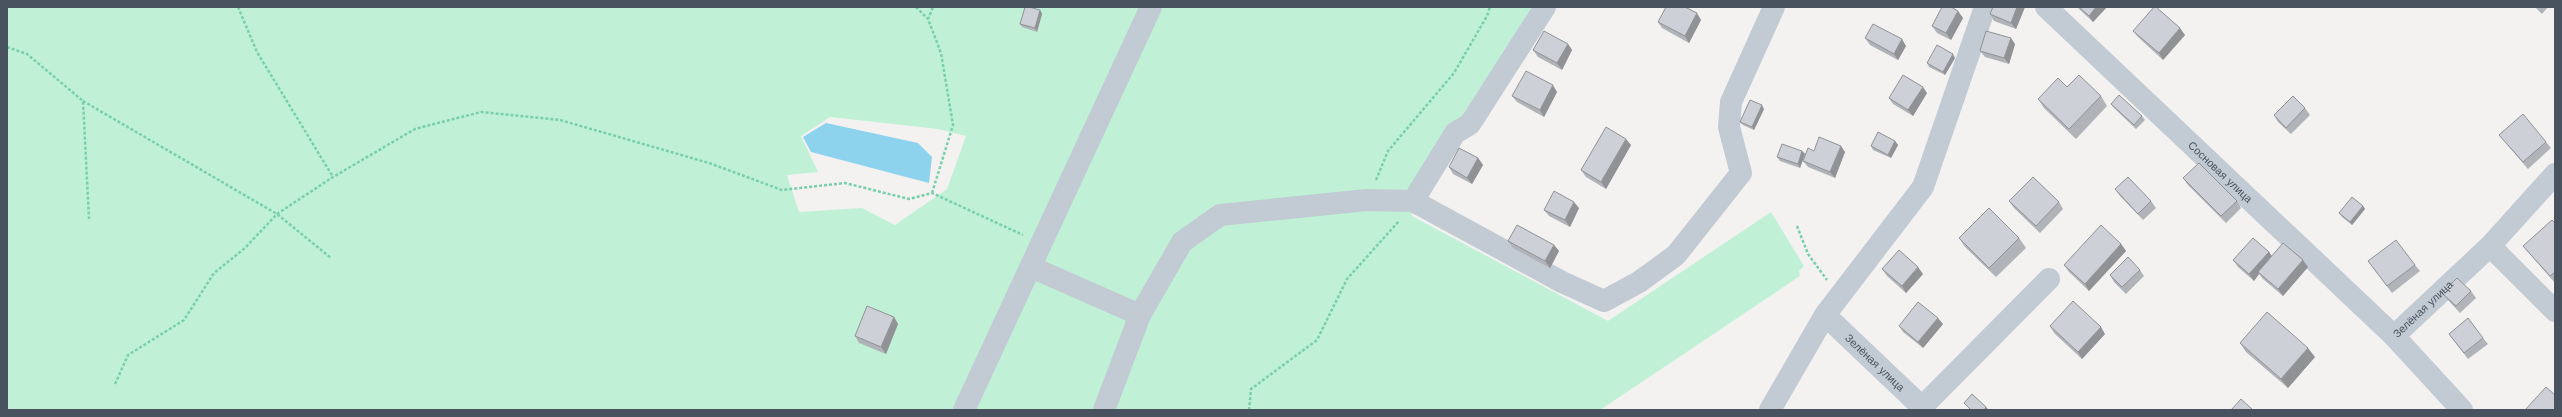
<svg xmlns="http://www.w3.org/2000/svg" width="2562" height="417" viewBox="0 0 2562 417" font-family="'Work Sans',sans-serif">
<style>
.green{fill:#c0f1d7;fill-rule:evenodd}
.water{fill:#8dd3ee}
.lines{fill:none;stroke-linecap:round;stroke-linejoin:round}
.path{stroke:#77d0ab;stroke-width:2.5;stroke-dasharray:3 2;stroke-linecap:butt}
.minor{stroke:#c2cad3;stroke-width:22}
.wall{fill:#b0b3b8}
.shaded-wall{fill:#909296}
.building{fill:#cdd0d6;stroke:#909296}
.labels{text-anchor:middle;stroke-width:4;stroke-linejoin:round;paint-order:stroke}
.street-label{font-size:11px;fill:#48535f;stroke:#fff}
</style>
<rect width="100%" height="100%" fill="#f4f1f1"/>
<path class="green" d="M7,7H1533L1415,188L1412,216L1608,321L1771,212L1804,266L1799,271L1800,276L1600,410H7ZM830,117L938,129L966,136L947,189L895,225L862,208L799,212L787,175L818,172L801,136Z"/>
<path class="water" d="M826,123L918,143L932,157L929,183L811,152L803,137Z"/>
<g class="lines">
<path class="path" d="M238,7L257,52L333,177
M916,7L928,19
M7,47L27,54L83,101L89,219
M83,101L277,214L331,258
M1376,180L1388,151L1454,73L1487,16L1490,7
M932,193L953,125L941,53L928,19L933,7
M1797,226L1808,254L1827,280
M115,384L128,355L184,320L214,273L245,248L277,214L333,177L415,129L481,112L560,120L709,163L782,190L845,183L909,199L932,193L1023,235
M1249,410L1251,389L1317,340L1347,279L1399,221"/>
<g class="minor">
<path id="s1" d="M2046,7L2394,336"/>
<path d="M2555,174L2490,246L2555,311"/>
<path d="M1413,201L1455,133L1470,124L1545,7"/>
<path d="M1031,267L1140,315L1182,242L1220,215L1367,200L1413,201L1562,282L1604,301L1639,282L1676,255L1741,173L1729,127L1731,102L1774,7"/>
<path id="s2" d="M1825,315L1925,410"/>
<path d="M1922,407L2049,279"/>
<path d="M964,410L1151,7"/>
<path d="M1104,410L1140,315"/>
<path d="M1770,410L1825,315L1923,187L1985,7"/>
<path id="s3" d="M2462,410L2394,336L2490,246"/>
</g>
</g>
<path class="wall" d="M2025,7L2016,29L1994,21L1990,14Z
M2077,7H2107L2093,22Z
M2535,7H2548L2542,14Z
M1040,10L1042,14L1037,32L1022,27L1020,24Z
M1963,18L1951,40L1937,33L1932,26Z
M1701,20L1689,43L1662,28L1658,22Z
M2133,31L2185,35L2163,60L2138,37Z
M1865,38L1906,46L1898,60L1870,45Z
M1568,44L1572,50L1562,70L1538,57L1533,50Z
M2015,44L2009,64L1985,57L1980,51Z
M1955,58L1945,75L1929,67L1927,63Z
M2067,87L2101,96L2107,106L2076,139L2044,108L2038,99Z
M1557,92L1544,117L1517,102L1512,96Z
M1927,93L1913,116L1893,104L1889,98Z
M2111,104L2142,116L2145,120L2136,129L2113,107Z
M2305,108L2310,115L2291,134L2278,122L2274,115Z
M1764,109L1754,130L1743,125L1740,122Z
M2499,135L2546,142L2551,148L2528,169L2504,141Z
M1895,141L1898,145L1891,158L1873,150L1871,146Z
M1631,145L1606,189L1586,177L1581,170Z
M1802,151L1805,154L1800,168L1780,161L1777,157Z
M1814,151L1845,152L1835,178L1808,167L1803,161Z
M1478,158L1483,165L1472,184L1453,174L1449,167Z
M2183,178L2237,201L2241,208L2226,223L2188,185Z
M2115,189L2151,201L2156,208L2143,220L2120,196Z
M2009,201L2059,202L2063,209L2040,233L2014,208Z
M2363,206L2365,209L2352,225L2342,217L2339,213Z
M1579,208L1570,227L1549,216L1544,210Z
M2555,223V283L2528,252L2523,246Z
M1959,238H2019L2026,248L1996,277L1965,247Z
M1508,241L1554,245L1559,251L1550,268L1513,248Z
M2121,244L2126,251L2089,291L2069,272L2064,265Z
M2269,252L2272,256L2308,267L2283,296L2263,279L2259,274L2254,281L2238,267L2233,260Z
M2368,261L2415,265L2420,271L2392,293Z
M1882,269L1923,274L1906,293L1887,276Z
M2140,270L2144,276L2126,294L2114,282L2110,275Z
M2471,291L2476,298L2460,313L2447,299L2442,293Z
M894,317L898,324L886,354L859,343L855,336Z
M1943,324L1923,348L1903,332L1899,326Z
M2050,326L2105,334L2082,359L2054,333Z
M2449,334L2483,338L2488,344L2468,359Z
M2240,343L2315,357L2288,388L2246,352Z"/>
<path class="shaded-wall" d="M2017,7H2025L2016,29L2011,23Z
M2096,7H2107L2093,22L2089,16Z
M1040,10L1042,14L1037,32L1035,28Z
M1958,11L1963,18L1951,40L1946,33Z
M1697,13L1701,20L1689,43L1685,36Z
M2180,28L2185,35L2163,60L2159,53Z
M2011,38L2015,44L2009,64L2004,58Z
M1902,39L1906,46L1898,60L1894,54Z
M1568,44L1572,50L1562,70L1557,63Z
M1953,54L1955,58L1945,75L1943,72Z
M1553,85L1557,92L1544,117L1540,110Z
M1923,87L1927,93L1913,116L1908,110Z
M1762,105L1764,109L1754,130L1752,127Z
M1626,139L1631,145L1606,189L1601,182Z
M1895,141L1898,145L1891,158L1888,155Z
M1841,146L1845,152L1835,178L1830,172Z
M1802,151L1805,154L1800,168L1798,164Z
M1478,158L1483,165L1472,184L1467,178Z
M1574,202L1579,208L1570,227L1565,220Z
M2363,206L2365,209L2352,225L2350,222Z
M2121,244L2126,251L2089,291L2085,284Z
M1554,245L1559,251L1550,268L1545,261Z
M2269,252L2273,258L2258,272L2259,274L2254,281L2249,274Z
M2303,260L2308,267L2283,296L2278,289Z
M1918,267L1923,274L1906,293L1902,286Z
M894,317L898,324L886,354L881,347Z
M1938,318L1943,324L1923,348L1918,342Z
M2101,327L2105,334L2082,359L2078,352Z
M2308,348L2315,357L2288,388L2281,379Z
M1986,407L1989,410H1984Z"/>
<path class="building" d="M1025,7H1029L1040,10L1035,28L1020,24Z
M1666,7H1685L1697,13L1685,36L1658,22Z
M1942,7H1951L1958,11L1946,33L1932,26Z
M1993,7H2017L2011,23L1990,14Z
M2079,7H2096L2089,16Z
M2154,7H2156L2180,28L2159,53L2133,31Z
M1873,24L1902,39L1894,54L1865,38Z
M1544,31L1568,44L1557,63L1533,50Z
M1986,31L2011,38L2004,58L1980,51Z
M1937,45L1953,54L1943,72L1927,63Z
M1526,71L1553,85L1540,110L1512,96Z
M1903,75L1923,87L1908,110L1889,98Z
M2079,75L2101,96L2069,129L2038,99L2058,78L2067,87Z
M2119,95L2142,116L2134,125L2111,104Z
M2293,96L2305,108L2286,128L2274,115Z
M1750,100L1762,105L1752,127L1740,122Z
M2523,114L2546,142L2523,162L2499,135Z
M1606,127L1626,139L1601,182L1581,170Z
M1878,132L1895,141L1888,155L1871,146Z
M1819,137L1841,146L1830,172L1803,161L1808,148L1814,151Z
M1782,144L1802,151L1798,164L1777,157Z
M1459,148L1478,158L1467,178L1449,167Z
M2199,163L2237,201L2221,216L2183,178Z
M2033,177L2059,202L2036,226L2009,201Z
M2128,177L2151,201L2138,214L2115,189Z
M1554,191L1574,202L1565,220L1544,210Z
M2352,197L2363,206L2350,222L2339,213Z
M1989,208L2019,238L1989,268L1959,238Z
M2552,220L2555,223V272L2550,276L2523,246Z
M1517,225L1554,245L1545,261L1508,241Z
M2101,225L2121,244L2085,284L2064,265Z
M2253,238L2269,252L2249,274L2233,260Z
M2396,240L2415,265L2387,286L2368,261Z
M2283,243L2303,260L2278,289L2258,272Z
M1899,250L1918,267L1902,286L1882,269Z
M2128,257L2140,270L2122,287L2110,275Z
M2457,278L2471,291L2456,306L2442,293Z
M2073,301L2101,327L2078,352L2050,326Z
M1918,302L1938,318L1918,342L1899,326Z
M867,306L894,317L881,347L855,336Z
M2267,312L2308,348L2281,379L2240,343Z
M2468,318L2483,338L2464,353L2449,334Z
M2546,387L2555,395V410H2525Z
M1972,394L1986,407L1984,410H1971L1964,403Z
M2241,399L2253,410H2231Z"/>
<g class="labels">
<g class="street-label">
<text dy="4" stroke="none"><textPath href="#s1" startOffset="240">Сосновая улица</textPath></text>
<text dy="4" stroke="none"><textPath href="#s3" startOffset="140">Зелёная улица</textPath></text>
<text dy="4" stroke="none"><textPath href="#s2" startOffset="69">Зелёная улица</textPath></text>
</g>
</g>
<rect width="2562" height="417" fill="none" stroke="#48535f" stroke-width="16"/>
</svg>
